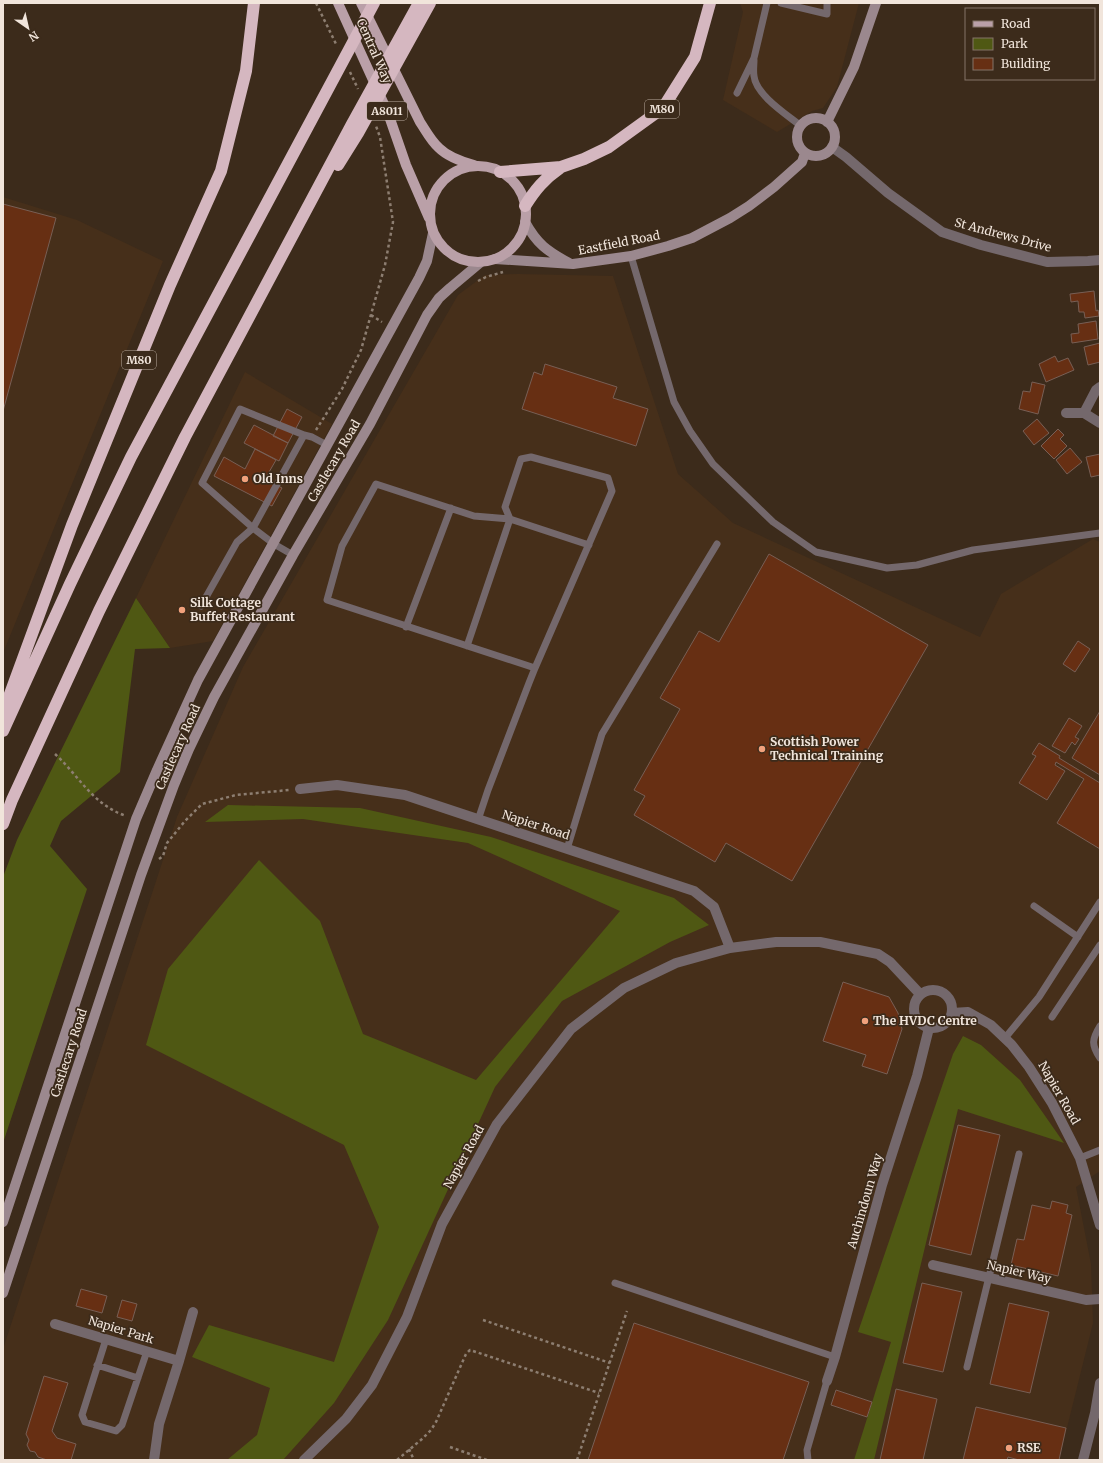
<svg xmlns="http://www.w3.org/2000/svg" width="1103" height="1463" viewBox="0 0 1103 1463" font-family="Merriweather,serif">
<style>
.built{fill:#462f1a}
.green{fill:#4f5813}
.building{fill:#672f13;stroke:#785f55}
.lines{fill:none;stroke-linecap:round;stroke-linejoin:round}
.path{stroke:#8d7e71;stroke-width:2.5;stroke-dasharray:3 3;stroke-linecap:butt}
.lane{stroke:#74686c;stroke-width:7}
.street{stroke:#74686c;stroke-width:10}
.secondary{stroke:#9b888e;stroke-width:10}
.primary{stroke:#baa0a8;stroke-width:10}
.highway{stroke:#d5b7c0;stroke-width:12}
.poi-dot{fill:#f1a17c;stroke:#3c2b1b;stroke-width:1.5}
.labels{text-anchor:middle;stroke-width:3.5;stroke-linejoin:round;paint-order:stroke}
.shield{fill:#3c2b1b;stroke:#bbada1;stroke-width:1}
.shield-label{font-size:11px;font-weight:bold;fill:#f1e5db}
.street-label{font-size:12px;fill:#f1e5db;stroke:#3c2b1b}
.poi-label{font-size:12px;font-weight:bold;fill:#f1e5db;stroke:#3c2b1b;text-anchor:start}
</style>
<rect width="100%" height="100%" fill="#3c2b1b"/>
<path class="built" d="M740,3H859L837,87L823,108L812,111L777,132L723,100L743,12Z
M3,197L77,220L163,261L3,653Z
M518,274L613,276L678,474L733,523L980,637L1001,594L1093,539L1100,542V1171L1076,1187L1091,1264L1093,1323L1059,1460H3V1349L177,817L243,667L458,295L485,275Z
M245,372L332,424L213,641L170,648L136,598Z"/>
<path class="green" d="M136,598L170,648L135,649L120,772L61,821L50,846L87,889L3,1143V877L17,840Z
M228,805L360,808L491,837L674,898L709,925L670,942L562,1001L495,1087L388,1320L334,1403L283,1460H227L257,1435L270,1388L192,1357L209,1325L334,1362L379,1227L344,1145L146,1045L168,969L259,860L320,921L363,1034L476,1080L620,911L468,843L303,819L205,822Z
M963,1036L981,1045L1020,1080L1064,1143L958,1109L874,1460H854L891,1342L858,1332L953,1054Z"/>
<path class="building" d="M3,204L56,218L3,411Z
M1094,291L1096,311L1098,310L1099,316L1085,318L1084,312H1079L1078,301L1071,302L1070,294Z
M1096,321L1098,339L1072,343L1071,334L1079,333L1078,324Z
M1100,343V362L1088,365L1084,347Z
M1055,356L1058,362L1068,358L1074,370L1046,382L1039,364Z
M545,364L617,387L613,398L648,409L636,446L522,409L534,372L542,375Z
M1032,382L1045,385L1038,414L1019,409L1023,391L1030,392Z
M287,409L302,417L288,443L273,436Z
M1037,419L1049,433L1034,445L1023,431Z
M254,425L288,443L279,461L244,443Z
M1058,429L1064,435L1060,439L1067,446L1054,459L1041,446Z
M1070,448L1082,462L1067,474L1056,460Z
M255,449L276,460L265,479L282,488L272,506L214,476L224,457L245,469Z
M1100,454V475L1091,477L1086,457Z
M769,554L928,645L792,881L726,843L715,862L634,815L645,796L634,790L680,709L660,698L699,631L719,642Z
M1078,641L1090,649L1075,672L1063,664Z
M1100,711V775L1072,758Z
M1069,718L1082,726L1075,737L1079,739L1075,745L1072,742L1065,753L1052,746Z
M1039,743L1060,756L1059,758L1100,783V849L1057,823L1084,779L1056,762L1055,765L1065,771L1047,800L1019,783L1036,756L1032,754Z
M843,982L889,997L898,1013L902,1029L887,1074L862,1066L866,1055L823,1041Z
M958,1125L1000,1135L971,1255L929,1245Z
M1052,1201L1068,1205L1066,1213L1072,1215L1058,1276L1011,1265L1017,1239L1024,1240L1032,1205L1050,1209Z
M922,1283L962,1292L943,1372L903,1363Z
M81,1289L107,1296L102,1313L76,1306Z
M122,1300L137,1304L132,1321L117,1317Z
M1009,1303L1049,1312L1030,1393L990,1384Z
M634,1323L809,1382L783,1460H588Z
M44,1376L68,1383L52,1431L57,1438L76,1444L71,1460H47L38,1457L35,1452L30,1451L27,1445L29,1440L26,1434Z
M896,1389L937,1399L923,1460H880Z
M836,1390L872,1402L867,1417L831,1405Z
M976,1407L1066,1428L1059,1460H1019L1008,1457L1007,1460H963Z"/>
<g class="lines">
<path class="path" d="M316,3L337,46
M350,72L358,89
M478,281L486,277L503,272
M371,315L382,322
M316,430L342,389L361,350L385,265L393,222L380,137L376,126
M55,754C80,777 92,804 126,816
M159,859L163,856L167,843L185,821L202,804L236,795L289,790
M483,1320L610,1363
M450,1447L487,1460
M409,1449L414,1460
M397,1460L422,1439L431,1430L436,1422L466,1354L470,1350L599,1393
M577,1460L627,1311"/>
<path class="lane" d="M781,3L827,14V3
M754,60C754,65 753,71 754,76C756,95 786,114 801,126
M737,93L754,58L767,3
M631,256L674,402L690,431L713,464L773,522L816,552L887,568L917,565L973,550L1100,533
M293,555L274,544L253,528L304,435L312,437L327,445
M201,606L237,542L253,528L202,483L240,409L304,435
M406,627L451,508
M467,646L510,519L474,516L376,484L342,546L327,600L535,668
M478,820L488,790L529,683L535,668L612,491L608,478L531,457L521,459L505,507L510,519L589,545
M567,849L602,734L717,544
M1034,906L1078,937
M1052,1017L1100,945
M1100,1026C1092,1039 1091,1045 1100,1058
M1005,1038L1039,997L1100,902
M1080,1158L1100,1150
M615,1283L835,1357
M106,1339L82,1415L85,1422L116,1431L122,1425L147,1351
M97,1365L138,1378
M967,1367L1019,1154
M808,1460L807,1450L827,1381"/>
<path class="street" d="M832,147L846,157L888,193L942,232L981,245L1047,262L1088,261L1100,260
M1066,413H1084L1100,423
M1084,413L1096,390L1100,387
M300,789L337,785L405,795L694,891L714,907L730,948
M914 1009a19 19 0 1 1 38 0a19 19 0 1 1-38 0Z
M952,1013L968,1012L991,1025L1011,1044L1029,1067L1052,1103L1080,1158L1100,1225
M933,1265L1086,1300L1100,1299
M55,1324L179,1361L159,1424L154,1460
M179,1361L193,1312
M827,1381L835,1357L882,1185L917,1076L929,1028
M304,1460L346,1419L372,1385L407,1317L442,1224L497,1124L571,1029L624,988L676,963L730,948L776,942H820L878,954L890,962L920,994
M1083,1460L1095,1413L1100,1383"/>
<path class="secondary" d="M797 137a19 19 0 1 1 38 0a19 19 0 1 1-38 0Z
M827,122L854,67L876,3
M525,222C537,244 547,251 569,263
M495,259L573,264L631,256L668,246L692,238L730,218L749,206L774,187L802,162L805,153
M3,1222L136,819L157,770L198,680L419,278L427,261L433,233
M3,1293L141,875L174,785L189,749L214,697L293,555L370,424L427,315L439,298L450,288L481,262"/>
<path class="primary" d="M338,3L388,113L406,165L429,218
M361,3L420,122C426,131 431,141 439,148C447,156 463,162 474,165
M430 214a48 48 0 1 1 96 0a48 48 0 1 1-96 0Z"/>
<path class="highway" d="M338,165L358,133L430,3
M500,172L561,167L584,159L609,147L663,108L695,57L710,3
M525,206C535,190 544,179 560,168
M3,713L72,525L170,285L221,171L246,71L254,3
M3,731L70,584L131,457L374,3
M3,824L12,800L99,611L185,437L352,124L419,3"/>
</g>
<g class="poi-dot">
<circle cx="245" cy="479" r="4"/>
<circle cx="182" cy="610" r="4"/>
<circle cx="762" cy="749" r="4"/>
<circle cx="865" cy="1021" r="4"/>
<circle cx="1009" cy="1448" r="4"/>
</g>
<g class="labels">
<g class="shield">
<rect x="645" y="100" width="34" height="18" rx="3"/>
<rect x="367" y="102" width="40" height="18" rx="3"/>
<rect x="122" y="351" width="34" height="18" rx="3"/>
</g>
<g class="shield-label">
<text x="662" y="113">M80</text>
<text x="387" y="115">A8011</text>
<text x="139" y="364">M80</text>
</g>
<g class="street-label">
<text transform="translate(374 51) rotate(66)" y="4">Central Way</text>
<text transform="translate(1003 235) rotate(15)" y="4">St Andrews Drive</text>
<text transform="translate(619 243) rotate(-11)" y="4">Eastfield Road</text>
<text transform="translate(334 461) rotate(-60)" y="4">Castlecary Road</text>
<text transform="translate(178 747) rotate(-66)" y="4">Castlecary Road</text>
<text transform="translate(536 825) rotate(18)" y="4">Napier Road</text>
<text transform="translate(69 1053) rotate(-72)" y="4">Castlecary Road</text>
<text transform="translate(1059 1093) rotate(60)" y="4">Napier Road</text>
<text transform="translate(464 1157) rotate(-61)" y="4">Napier Road</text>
<text transform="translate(865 1201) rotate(-74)" y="4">Auchindoun Way</text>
<text transform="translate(1019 1272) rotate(13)" y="4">Napier Way</text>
<text transform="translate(121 1330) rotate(17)" y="4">Napier Park</text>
</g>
<g class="poi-label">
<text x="253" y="483">Old Inns</text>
<text x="190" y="607">Silk Cottage<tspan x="190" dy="14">Buffet Restaurant</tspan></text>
<text x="770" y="746">Scottish Power<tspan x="770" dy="14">Technical Training</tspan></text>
<text x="873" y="1025">The HVDC Centre</text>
<text x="1017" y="1452">RSE</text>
</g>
</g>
<rect width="1103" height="1463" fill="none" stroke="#f1e5db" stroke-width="8"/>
<rect x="965" y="8" width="130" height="72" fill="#3c2b1b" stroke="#847568"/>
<rect x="973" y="21" width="20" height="6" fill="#baa0a8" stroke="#847568"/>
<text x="1001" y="28" font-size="12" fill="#f1e5db">Road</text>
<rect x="973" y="38" width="20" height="12" fill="#4f5813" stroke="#847568"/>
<text x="1001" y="48" font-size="12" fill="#f1e5db">Park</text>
<rect x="973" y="58" width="20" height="12" fill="#672f13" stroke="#847568"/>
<text x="1001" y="68" font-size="12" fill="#f1e5db">Building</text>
<g transform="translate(28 28) rotate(146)" stroke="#3c2b1b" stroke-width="3" paint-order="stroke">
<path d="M0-3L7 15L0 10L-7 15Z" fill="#f1e5db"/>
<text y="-6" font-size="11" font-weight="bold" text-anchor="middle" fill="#f1e5db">N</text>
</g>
</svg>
